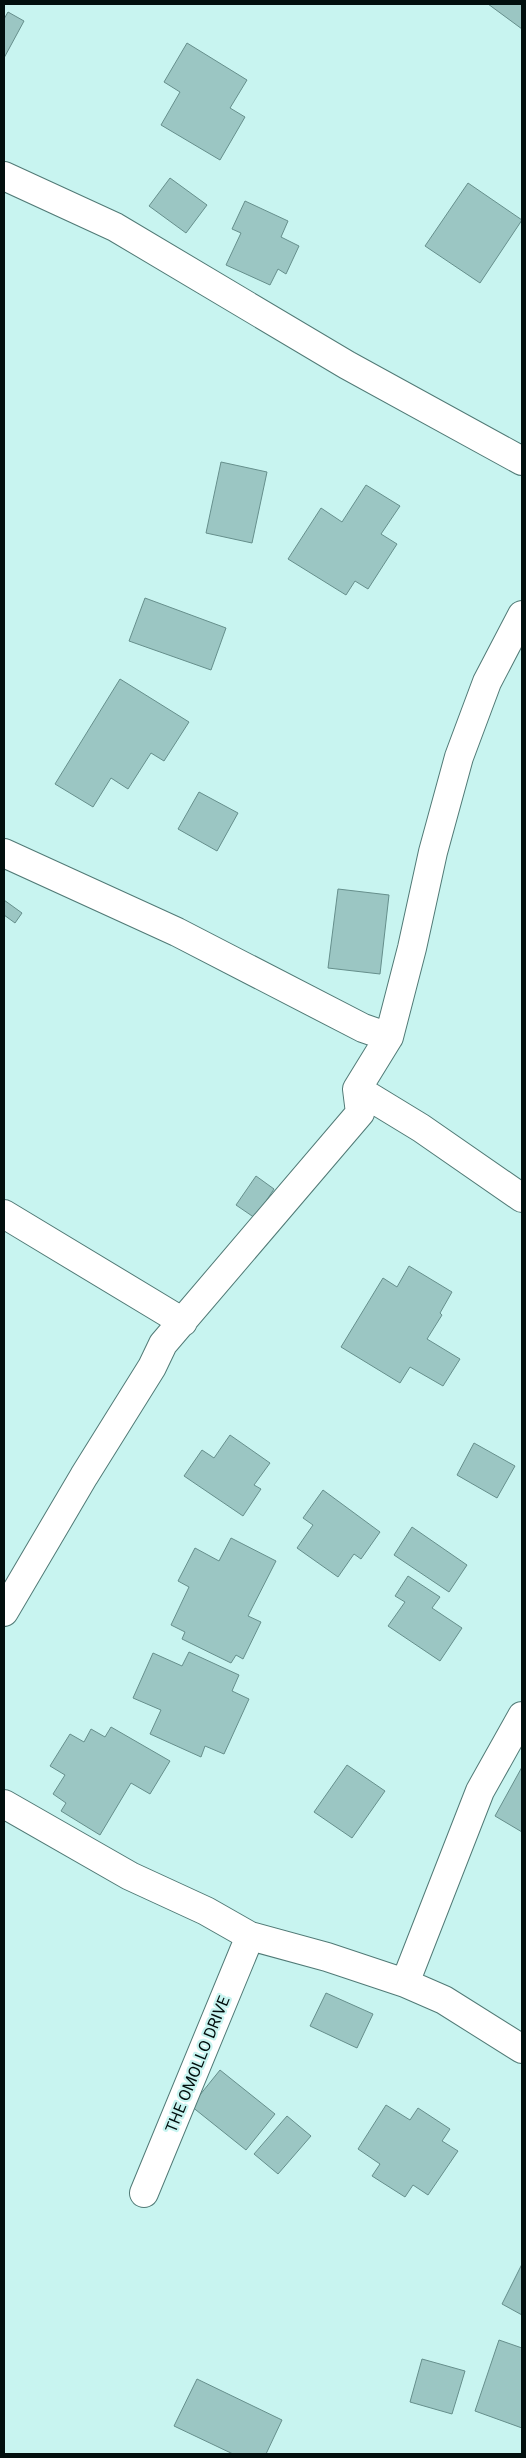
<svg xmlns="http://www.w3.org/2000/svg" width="526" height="2458" viewBox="0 0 526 2458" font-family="Roboto,sans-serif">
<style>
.building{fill:#9bc6c3;stroke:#668f8c}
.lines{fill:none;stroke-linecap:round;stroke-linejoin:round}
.street-casing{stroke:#517a76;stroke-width:30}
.street{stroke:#fff;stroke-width:28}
.labels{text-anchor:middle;stroke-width:4.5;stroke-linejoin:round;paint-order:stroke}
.street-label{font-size:16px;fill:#020f0e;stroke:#c8f4f0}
</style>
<rect width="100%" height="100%" fill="#c8f4f0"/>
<path class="building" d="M488,4H522V29Z
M8,12L24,21L4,58V19Z
M187,43L247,80L230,108L245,117L220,160L161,125L180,92L164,82Z
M170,178L207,205L186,233L149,206Z
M468,183L522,220L480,283L425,246Z
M245,201L288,221L281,237L299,246L286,274L278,269L270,285L226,265L241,233L232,229Z
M221,462L267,472L252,543L206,533Z
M366,485L400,506L381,534L397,544L368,589L355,581L346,595L288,559L321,508L342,522Z
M145,598L226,628L211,670L129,641Z
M120,679L189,722L164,761L151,753L128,789L111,778L93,807L55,784Z
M199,792L238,813L217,851L178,829Z
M338,889L389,895L380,974L328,968Z
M4,900L22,913L15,923L4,915Z
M256,1176L274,1189L255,1218L236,1205Z
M409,1266L452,1292L440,1313L442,1315L427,1339L460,1359L443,1386L410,1367L400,1383L341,1347L383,1278L397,1287Z
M230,1435L270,1463L254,1485L261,1489L243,1516L184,1476L202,1450L214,1458Z
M474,1443L515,1466L497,1498L457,1475Z
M323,1490L380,1532L361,1559L354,1554L338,1577L297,1548L313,1525L303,1518Z
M412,1527L467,1565L449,1592L394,1555Z
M231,1538L276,1561L248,1616L261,1622L243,1659L236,1655L231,1663L182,1639L185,1632L171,1625L189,1587L178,1581L195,1548L219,1561Z
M408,1576L440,1597L432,1608L462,1628L440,1661L388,1626L405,1602L395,1596Z
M189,1652L239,1675L232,1691L249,1699L224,1754L205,1746L201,1757L150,1734L161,1710L133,1698L153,1653L182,1666Z
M111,1727L170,1761L150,1794L131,1783L100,1835L61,1811L66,1803L53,1794L65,1775L50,1766L70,1734L84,1742L91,1729L105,1737Z
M347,1765L385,1791L352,1838L314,1812Z
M522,1767V1832L495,1816Z
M326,1993L373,2014L357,2048L310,2026Z
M220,2070L275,2114L246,2150L191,2106Z
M386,2105L410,2120L418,2108L450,2129L442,2141L458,2151L428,2195L413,2185L405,2197L372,2176L380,2164L358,2149Z
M287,2116L311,2136L278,2174L254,2154Z
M522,2264V2315L502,2304Z
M499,2340L522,2348V2428L475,2411Z
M422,2359L465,2371L452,2414L410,2402Z
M197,2379L282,2420L266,2454H233L174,2426Z"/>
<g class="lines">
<g class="street-casing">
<path id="street" d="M4,176L115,227L347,365L522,461
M4,853L177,932L363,1028L389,1037
M357,1089L421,1128L522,1198
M4,1214L183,1322
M4,1612L84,1476L152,1367L163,1344L360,1113L357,1089L389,1037L412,948L433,852L459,757L487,682L522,615
M4,1804L130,1876L206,1911L250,1936L327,1957L405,1983L444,2000L522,2049
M405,1983L480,1791L522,1716
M144,2193L250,1936"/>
</g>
<use href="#street" class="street"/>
</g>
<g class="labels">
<g class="street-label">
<text transform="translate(197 2064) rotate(-68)" y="6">THE OMOLLO DRIVE</text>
</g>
</g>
<rect width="526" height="2458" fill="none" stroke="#020f0e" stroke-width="10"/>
</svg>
